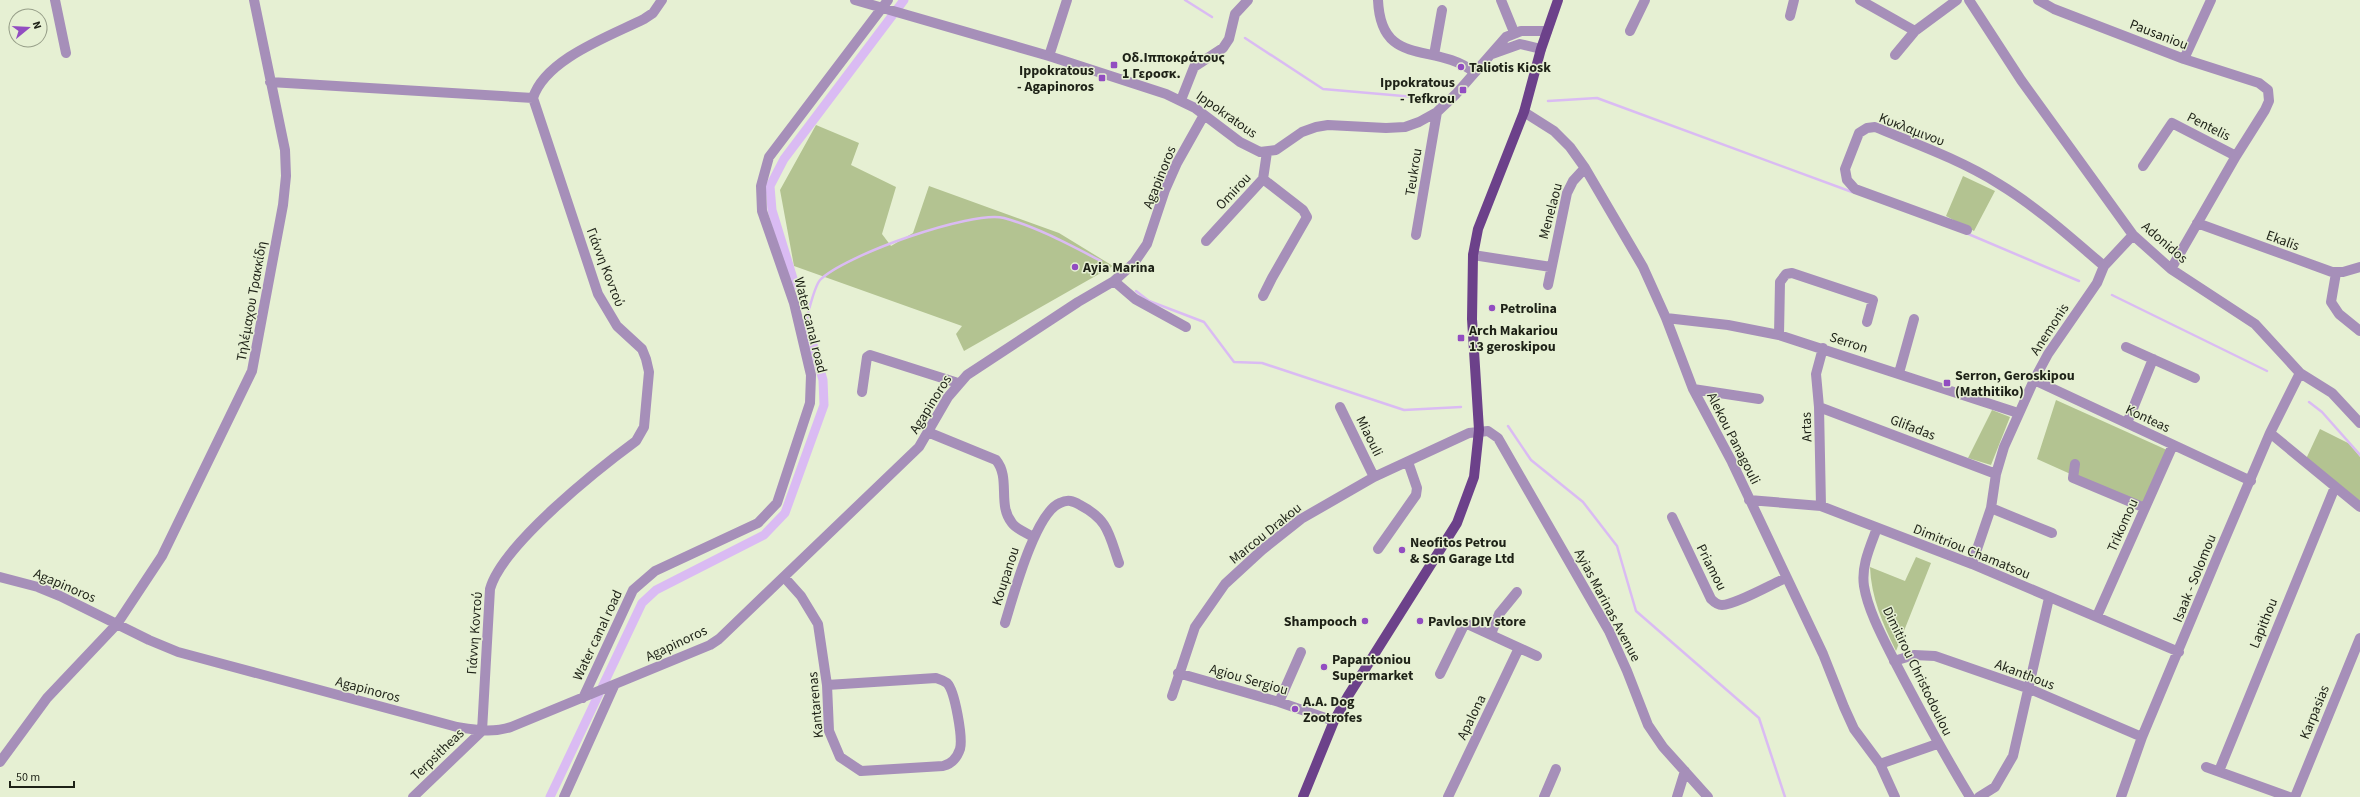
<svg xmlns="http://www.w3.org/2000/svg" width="2360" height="797" viewBox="0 0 2360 797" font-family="'Source Sans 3',sans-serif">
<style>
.green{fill:#b3c391}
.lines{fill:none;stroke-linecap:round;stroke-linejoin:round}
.stream{stroke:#dabbf3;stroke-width:2.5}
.canal{stroke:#dabbf3;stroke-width:9}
.minor{stroke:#a68fb9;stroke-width:10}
.major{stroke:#6c418a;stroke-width:10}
.poi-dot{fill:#924dc1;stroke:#e6f0d3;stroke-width:1.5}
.labels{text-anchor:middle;stroke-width:3;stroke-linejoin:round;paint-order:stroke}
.street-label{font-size:14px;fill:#1e2217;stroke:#e6f0d3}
.poi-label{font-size:14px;font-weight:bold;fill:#1e2217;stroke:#e6f0d3;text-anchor:start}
</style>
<rect width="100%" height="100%" fill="#e6f0d3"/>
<path class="green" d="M816,125L859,143L851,165L896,187L882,234L891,246L913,233L929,186L1059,233L1113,266L964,351L956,334L962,326L794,266L780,190Z
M1963,176L1995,191L1974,231L1946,216Z
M2056,400L2167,450L2142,506L2037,459Z
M1992,410L2010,417L1991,465L1968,458Z
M2320,429L2350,444L2360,457V507L2306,459Z
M1916,557L1931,563L1896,651C1883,624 1871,597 1870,567L1905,581Z"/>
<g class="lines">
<path class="stream" d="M1185,0L1212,17
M1245,38L1323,89L1426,98
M1548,101L1597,98L1852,192
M1966,233L2079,281
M1136,291L1149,301L1204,322L1234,362L1262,363L1404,410L1461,407
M2112,295L2267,371
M806,320C809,311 814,287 820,280C843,256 971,210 1004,218C1037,227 1070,245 1101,261
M2309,402L2322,412L2360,455
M1508,426L1531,460L1583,502L1617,546L1636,611L1759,718L1785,797"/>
<path class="canal" d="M795,285L772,210L770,186L784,159L904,0
M550,797L642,603L656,590L764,535L785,513L824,405L823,380L806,320"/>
<path class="minor" d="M55,0L66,53
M855,0L1049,56L1166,94L1195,108L1240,142L1260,152L1276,150L1302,132L1316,127L1328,125L1386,128L1405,127L1419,122L1437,112L1456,94L1506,37L1521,31H1547
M1378,0C1381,69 1434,41 1474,72
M1501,0L1514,32
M1860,0L1915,31
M1969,0L2021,80L2133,235L2171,269L2255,324L2300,373L2332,393L2360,423
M2038,0L2054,9L2184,59L2259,83L2268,90L2269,101L2265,110L2236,156L2171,269
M1790,16L1794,0
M1630,31L1645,0
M1492,54L1520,44L1541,49
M1434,55L1442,10
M1895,55L1915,31L1957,0
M1049,56L1067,0
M2184,59L2211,0
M270,82L533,98
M1181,100L1194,67L1223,48L1229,39L1235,14L1248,0
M1524,112L1554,131L1570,147L1585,168L1643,267L1666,318L1693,389L1732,462L1823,654L1844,707L1854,729L1880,764L1895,797
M2143,166L2172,123L2236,156
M1263,179L1303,210L1307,217L1272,278L1263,296
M2197,223L2332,272H2343L2360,267
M1967,230L1855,189L1847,180L1845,169L1859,133L1867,128L1875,127C1916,144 1961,160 1999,184C2037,207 2070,237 2104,266
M1416,235L1437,112
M1206,241L1263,179L1267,152
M1473,255L1551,267
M2336,273L2331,302L2339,314L2360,331
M1114,281L1135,299L1186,327
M1548,285L1567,193L1573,181L1585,168
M1666,318L1728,325L1779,335L2018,413
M1779,335L1780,282L1786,274L1792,273L1873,300L1867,322
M2126,347L2195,378
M1899,373L1914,319
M2034,380L2251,481
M1693,389L1759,399
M862,392L867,357L870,355L958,383
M1340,407L1374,477
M1819,407L1996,474
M2127,423L2153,359
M930,433L996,460C1011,478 997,505 1012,523C1016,529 1027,533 1033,537
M2270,433L2360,507
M2075,464L2073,478L2145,508
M1749,500L1821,506L1972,564L2179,652
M1821,506L1819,407L1816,374L1823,348
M1991,508L2052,533
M1672,517L1711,599C1714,602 1717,605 1722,605C1735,605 1772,584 1786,578
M1877,528C1870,547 1861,566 1864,586C1868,611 1884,640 1895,662C1919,708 1943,753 1970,797
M1378,549L1416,495L1417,488L1408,462
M1972,564L1991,508L1996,474L2004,447L2034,380L2048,354L2097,283L2104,266L2133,235
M0,577L38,587L60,596L149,640L178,652L457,727C476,730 492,733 511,727L710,645L719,639L919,447L948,397L967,375L1078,302L1114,281L1134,263L1147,244L1165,190L1177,163L1204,115
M784,577L801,596L818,624L827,685L829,731L840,757L861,771L943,766C951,764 957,758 960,749C963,738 955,691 947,683C943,680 939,679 936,678L827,685
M2097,616L2173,445
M1005,623C1013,597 1035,513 1060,503C1068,499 1073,501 1080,505C1109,520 1109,535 1119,563
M1491,634L1499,614L1517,592
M1894,661L1914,655L1935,656L2030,689L2142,737
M1178,673L1279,702L1334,721
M1440,674L1465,623L1537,656
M1172,696L1195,627L1225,584L1262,550L1301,519L1374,477L1469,433L1488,431L1498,438L1609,631L1627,671L1648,725L1663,747L1708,797
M583,698L633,590L655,571L758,523L777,503L810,403L811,375L794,303L762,211L761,186L769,157L888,0
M1279,702L1301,652
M0,762L47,698L117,624L162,556L252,371L283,205L286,176L285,150L254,0
M1880,764L1937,744
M2206,767L2289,797
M2219,771L2335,487
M413,797L482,731L490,589C502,545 598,469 636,441L644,427L649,372L646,359L642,349L617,326L598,294L533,98C545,59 610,36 644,19L653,13L662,0
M564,797L614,686
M1448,797L1519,648
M1544,797L1556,769
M1677,797L1685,771
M1979,797L1995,787L2013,756L2049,598
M2121,797L2142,737L2218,555L2270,433L2300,373
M2295,797L2360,638"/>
<path class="major" d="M1303,797L1334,721L1348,696L1457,523L1474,477L1479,430L1472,319L1473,255L1478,229L1524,112L1541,49L1558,0"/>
</g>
<g class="poi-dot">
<rect x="1110" y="61" width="8" height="8" rx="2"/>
<circle cx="1461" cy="67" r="4"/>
<rect x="1098" y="74" width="8" height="8" rx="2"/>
<rect x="1459" y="86" width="8" height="8" rx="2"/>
<circle cx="1075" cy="267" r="4"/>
<circle cx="1492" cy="308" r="4"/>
<rect x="1457" y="334" width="8" height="8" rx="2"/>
<rect x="1943" y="379" width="8" height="8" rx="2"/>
<circle cx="1402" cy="550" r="4"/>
<circle cx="1365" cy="621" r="4"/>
<circle cx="1420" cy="621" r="4"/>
<circle cx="1324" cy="667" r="4"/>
<circle cx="1295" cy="709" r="4"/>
</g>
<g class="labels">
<g class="street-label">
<text transform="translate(2159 34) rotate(21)" y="5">Pausaniou</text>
<text transform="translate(1227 114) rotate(35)" y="5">Ippokratous</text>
<text transform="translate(2209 126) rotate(27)" y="5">Pentelis</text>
<text transform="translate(1912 129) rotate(21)" y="5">Κυκλαμινου</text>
<text transform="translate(1413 172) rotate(-81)" y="5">Teukrou</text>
<text transform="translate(1159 177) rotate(-68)" y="5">Agapinoros</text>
<text transform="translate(1233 191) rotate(-47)" y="5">Omirou</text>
<text transform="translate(1550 211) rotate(-75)" y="5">Menelaou</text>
<text transform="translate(2283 240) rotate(20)" y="5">Ekalis</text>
<text transform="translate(2165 242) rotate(41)" y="5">Adonidos</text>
<text transform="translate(606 267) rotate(69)" y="5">Γιάννη Κοντού</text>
<text transform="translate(251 301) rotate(-80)" y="5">Τηλέμαχου Τρακκίδη</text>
<text transform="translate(811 325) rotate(76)" y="5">Water canal road</text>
<text transform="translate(2049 329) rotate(-57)" y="5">Anemonis</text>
<text transform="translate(1849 342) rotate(18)" y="5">Serron</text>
<text transform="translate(930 404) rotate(-58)" y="5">Agapinoros</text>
<text transform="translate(2148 418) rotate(25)" y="5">Konteas</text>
<text transform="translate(1806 427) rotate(-92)" y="5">Artas</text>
<text transform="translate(1913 427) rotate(21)" y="5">Glifadas</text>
<text transform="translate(1370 436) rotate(64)" y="5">Miaouli</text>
<text transform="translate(1734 438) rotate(63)" y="5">Alekou Panagouli</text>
<text transform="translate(2122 525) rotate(-66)" y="5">Trikomou</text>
<text transform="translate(1265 533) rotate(-39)" y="5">Marcou Drakou</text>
<text transform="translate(1972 551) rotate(22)" y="5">Dimitriou Chamatsou</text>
<text transform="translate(1712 567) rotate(63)" y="5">Priamou</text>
<text transform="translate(1005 576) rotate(-72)" y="5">Koupanou</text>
<text transform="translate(2194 578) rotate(-68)" y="5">Isaak - Solomou</text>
<text transform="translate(65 585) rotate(23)" y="5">Agapinoros</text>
<text transform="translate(1608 605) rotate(62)" y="5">Ayias Marinas Avenue</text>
<text transform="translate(2263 623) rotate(-68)" y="5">Lapithou</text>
<text transform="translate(474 633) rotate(-86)" y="5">Γιάννη Κοντού</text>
<text transform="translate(597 635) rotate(-65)" y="5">Water canal road</text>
<text transform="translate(676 643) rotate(-25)" y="5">Agapinoros</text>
<text transform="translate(1918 671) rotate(64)" y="5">Dimitirou Christodoulou</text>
<text transform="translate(2025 674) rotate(21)" y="5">Akanthous</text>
<text transform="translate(1249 679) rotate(16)" y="5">Agiou Sergiou</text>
<text transform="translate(368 689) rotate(15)" y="5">Agapinoros</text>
<text transform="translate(815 705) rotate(-95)" y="5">Kantarenas</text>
<text transform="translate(2314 712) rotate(-68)" y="5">Karpasias</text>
<text transform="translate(1471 717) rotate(-64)" y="5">Apalona</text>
<text transform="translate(437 754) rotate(-44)" y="5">Terpsitheas</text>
</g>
<g class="poi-label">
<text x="1122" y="62">Οδ.Ιπποκράτους<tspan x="1122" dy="16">1 Γεροσκ.</tspan></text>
<text x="1469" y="72">Taliotis Kiosk</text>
<text x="1094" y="75" text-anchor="end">Ippokratous<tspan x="1094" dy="16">- Agapinoros</tspan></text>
<text x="1455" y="87" text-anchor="end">Ippokratous<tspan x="1455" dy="16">- Tefkrou</tspan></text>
<text x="1083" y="272">Ayia Marina</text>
<text x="1500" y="313">Petrolina</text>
<text x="1469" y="335">Arch Makariou<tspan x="1469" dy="16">13 geroskipou</tspan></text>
<text x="1955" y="380">Serron, Geroskipou<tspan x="1955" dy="16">(Mathitiko)</tspan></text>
<text x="1410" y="547">Neofitos Petrou<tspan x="1410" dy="16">&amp; Son Garage Ltd</tspan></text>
<text x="1357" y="626" text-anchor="end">Shampooch</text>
<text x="1428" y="626">Pavlos DIY store</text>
<text x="1332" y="664">Papantoniou<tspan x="1332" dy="16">Supermarket</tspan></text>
<text x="1303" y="706">A.A. Dog<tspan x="1303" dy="16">Zootrofes</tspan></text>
</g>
</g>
<g transform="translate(28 28) rotate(72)"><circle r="19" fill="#e6f0d3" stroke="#969e88"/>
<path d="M0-3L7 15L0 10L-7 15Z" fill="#924dc1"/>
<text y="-6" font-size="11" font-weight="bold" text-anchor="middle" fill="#1e2217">N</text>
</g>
<path d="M10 781v6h64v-6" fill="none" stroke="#1e2217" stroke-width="2"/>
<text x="16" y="781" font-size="12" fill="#1e2217" stroke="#e6f0d3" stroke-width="3" paint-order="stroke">50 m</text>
</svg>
